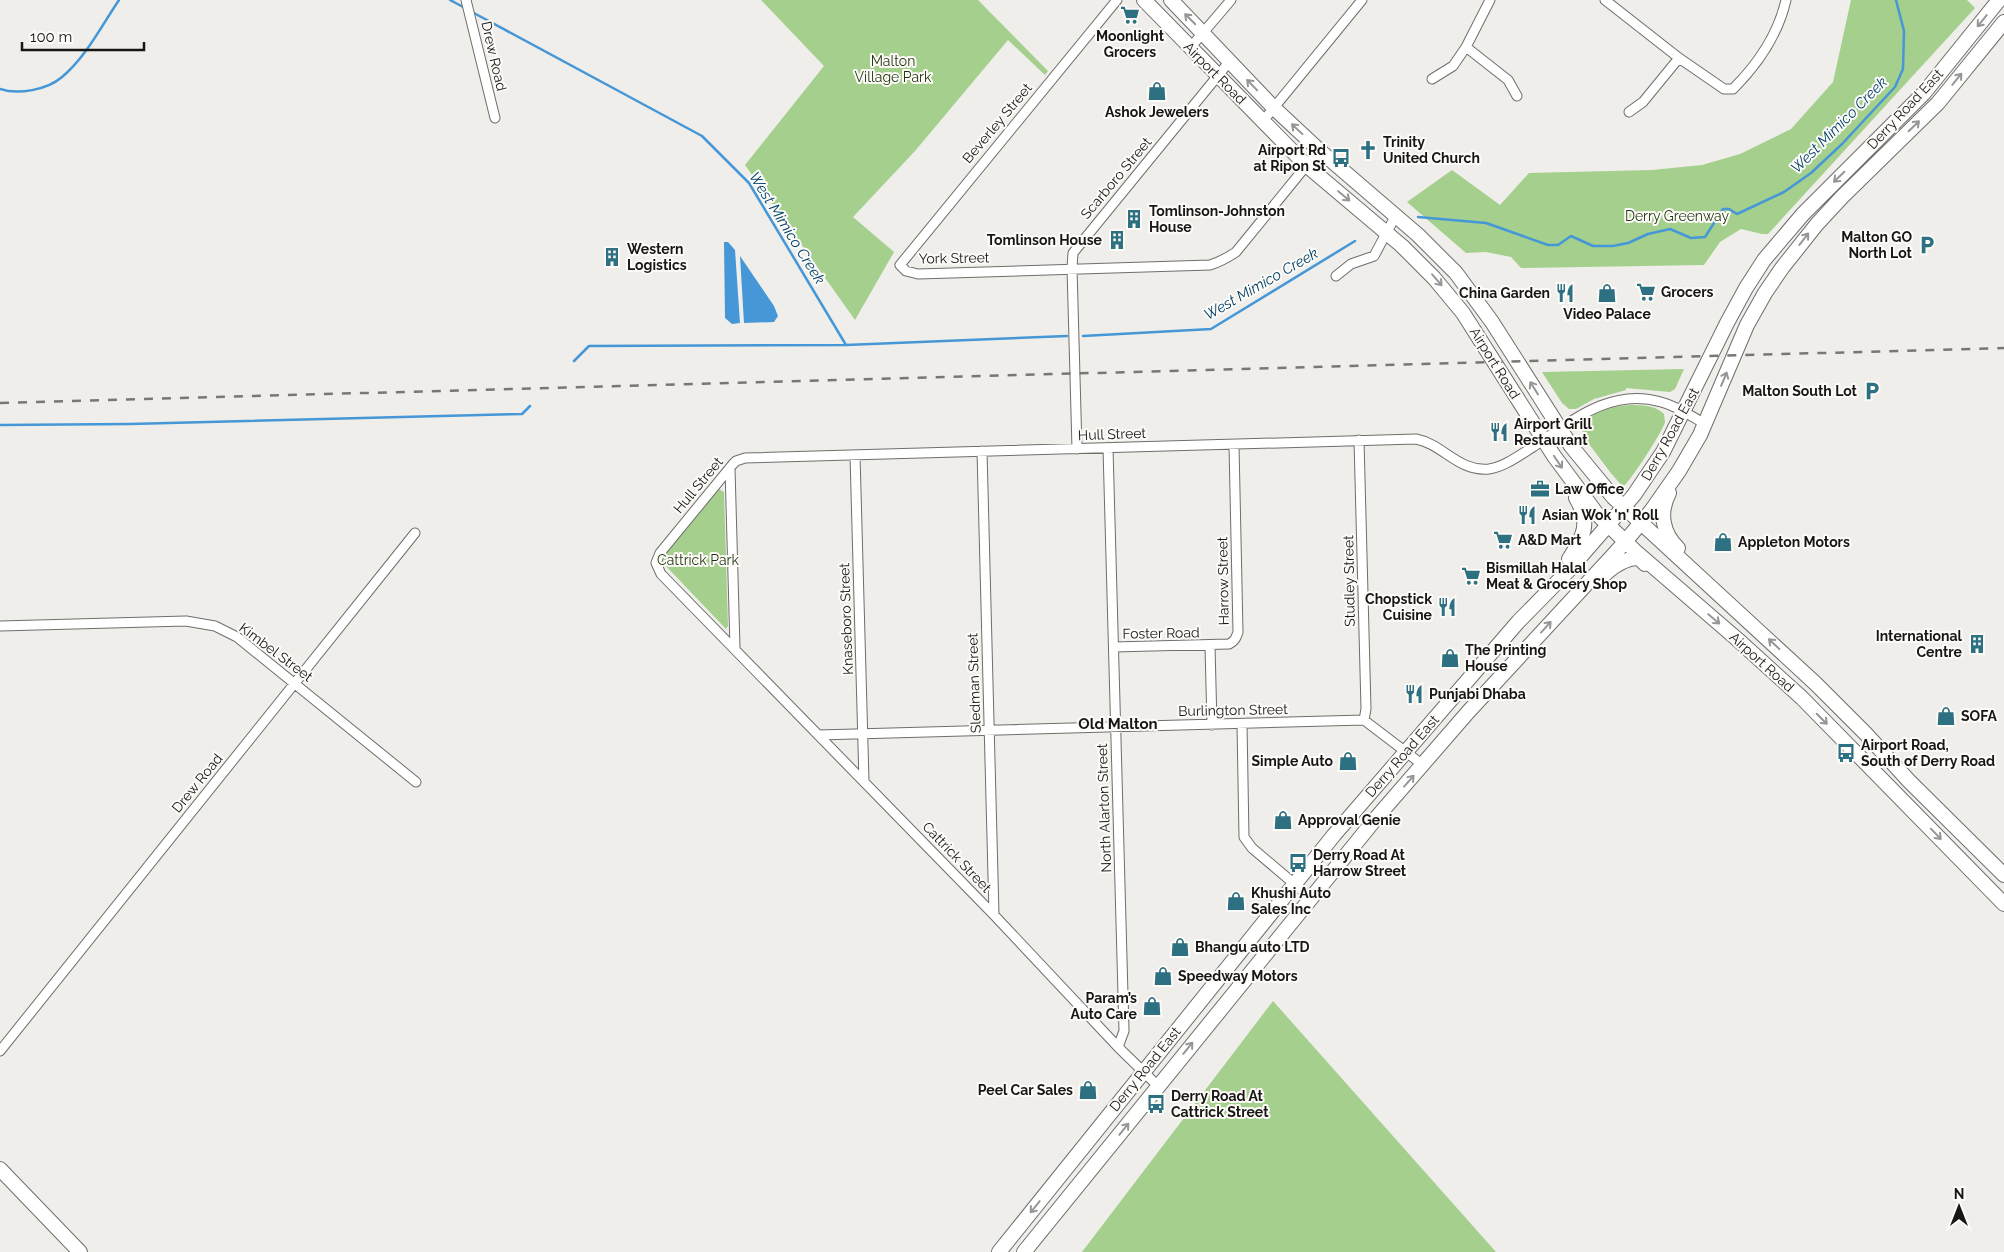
<svg xmlns="http://www.w3.org/2000/svg" width="2004" height="1252" viewBox="0 0 2004 1252" font-family="Raleway,sans-serif">
<style>
.green{fill:#a5cf8c}
.water{fill:#4597d7}
.lines{fill:none;stroke-linecap:round;stroke-linejoin:round}
.stream{stroke:#4597d7;stroke-width:2.5}
.minor-casing{stroke:#6f6e6b;stroke-width:11}
.secondary-casing{stroke:#6f6e6b;stroke-width:16}
.minor{stroke:#fff;stroke-width:9}
.secondary{stroke:#fff;stroke-width:14}
.rail{stroke:#787774;stroke-width:2.5;stroke-dasharray:9 9;stroke-linecap:butt}
.oneway{stroke:#979696}
.labels{text-anchor:middle;stroke-width:4;stroke-linejoin:round;paint-order:stroke}
.poi-label{font-size:14px;font-weight:bold;fill:#171615;stroke:#fdfbf7;text-anchor:start}
.street-label{font-size:14px;fill:#171615;stroke:#fdfbf7}
.park-label{font-size:14px;fill:#1f3311;stroke:#fdfbf7}
.water-label{font-size:15px;font-style:italic;fill:#00416b;stroke:#fdfbf7}
.neighbourhood-label{font-size:15px;font-weight:bold;fill:#171615;stroke:#fdfbf7}
</style>
<rect width="100%" height="100%" fill="#efeeea"/>
<path class="green" d="M761,0H978L1048,71L1045,75L1008,40L915,151L853,217L894,252L855,320L745,165L824,66Z
M1851,0H1967L1975,8L1768,234H1762L1741,229L1720,242L1704,265L1521,268L1511,257L1486,252L1466,253L1407,202L1452,170L1500,205L1529,173L1652,170L1702,165L1740,154L1791,129L1833,82Z
M1684,369L1675,389L1670,392L1626,388V390L1594,399L1576,409H1569L1562,403L1542,372Z
M1631,405C1642,405 1655,405 1664,414C1664,416 1665,420 1665,422C1663,431 1630,482 1623,487L1610,472L1583,436L1582,426C1591,411 1614,406 1631,405Z
M719,489L724,492L728,626L726,629L663,563L664,556Z
M1273,1001L1496,1252H1082Z"/>
<path class="water" d="M724,242H728L735,250L740,323L732,324L725,318Z
M740,256L774,306L778,316L774,322L744,323Z"/>
<g class="lines">
<path class="stream" d="M450,0L465,8
M472,12L702,136L749,183L846,345
M0,89C18,95 47,90 62,77C86,57 102,25 119,0
M1418,217L1486,223L1548,245H1558L1571,236L1593,246H1613L1628,243L1648,234L1670,229L1691,238L1705,237L1723,209H1729L1737,214L1784,192L1811,173L1842,144L1895,87L1903,69L1904,31L1896,0
M1083,336L1211,329L1355,241
M574,361L589,346L846,345L1067,336
M0,425L130,424L522,414L530,406"/>
<g class="minor-casing">
<path id="minor" d="M466,0L495,118
M1117,0L900,265L906,271L918,274L1210,265C1220,262 1227,258 1236,252L1319,150
M1605,0L1679,58L1724,89H1733C1758,64 1778,35 1786,0
M1466,47L1508,80L1517,96
M1190,48L1231,0
M1432,79L1453,66L1466,47L1490,0
M1629,112L1643,102L1679,58
M1263,121L1362,0
M1336,276L1351,264L1374,256L1396,215
M1359,440L1366,709L1364,720
M1108,448L1124,1031L1118,1047
M1077,449L1072,268L1073,253L1229,62
M982,451L994,915
M855,455L864,782
M730,468L735,648
M0,626L186,621L215,626L237,637L416,782
M1210,646L1212,725
M1114,647L1229,644C1235,641 1236,638 1238,632L1234,445
M1242,724L1244,837L1252,848L1311,898
M818,735L1364,720L1423,765
M0,1051L415,533
M1158,1086L1118,1047L994,915L661,574L656,563L660,553L733,464L736,461L745,458L1416,439C1443,444 1458,472 1489,469C1504,467 1520,455 1533,447C1572,421 1611,387 1661,402C1677,406 1691,416 1705,424"/>
</g>
<g class="secondary-casing">
<path id="secondary" d="M1144,0L1306,165L1402,246L1434,278L1463,313L1554,456L1597,514L1635,551L1737,639L1802,698L2004,904
M1171,0L1274,108L1319,150L1418,235L1456,273L1492,322L1571,446L1613,497L1816,684L1866,734L1909,781L2004,875
M1669,493C1659,512 1662,533 1678,548
M1569,559C1584,536 1591,523 1576,498
M1602,577C1611,568 1625,558 1639,558L1645,564
M0,1169L80,1252
M999,1252L1334,835L1518,622L1569,570L1634,495L1663,452L1727,323L1746,288L1764,260L1803,214L1924,93L1999,0
M1024,1252L1377,817L1469,711L1617,551L1651,511L1679,471L1700,435L1747,325L1765,293L1782,268L1817,224L1842,197L1938,103L2004,22"/>
</g>
<use href="#minor" class="minor"/>
<use href="#secondary" class="secondary"/>
<path class="rail" d="M0,403L2004,348"/>
</g>
<defs><path id="oneway-shaft" d="M-6 0H5M1.5-3L5.5 0L1.5 3" fill="none" stroke-width="1.6" stroke-linecap="round" stroke-linejoin="round" transform="scale(1.25)"/></defs>
<g class="oneway">
<use href="#oneway-shaft" transform="translate(1190 19) rotate(-135)"/>
<use href="#oneway-shaft" transform="translate(1982 21) rotate(129)"/>
<use href="#oneway-shaft" transform="translate(1957 79) rotate(-51)"/>
<use href="#oneway-shaft" transform="translate(1252 85) rotate(-134)"/>
<use href="#oneway-shaft" transform="translate(1914 126) rotate(-44)"/>
<use href="#oneway-shaft" transform="translate(1297 129) rotate(-137)"/>
<use href="#oneway-shaft" transform="translate(1839 177) rotate(136)"/>
<use href="#oneway-shaft" transform="translate(1344 196) rotate(40)"/>
<use href="#oneway-shaft" transform="translate(1804 239) rotate(-52)"/>
<use href="#oneway-shaft" transform="translate(1437 280) rotate(49)"/>
<use href="#oneway-shaft" transform="translate(1724 379) rotate(-67)"/>
<use href="#oneway-shaft" transform="translate(1534 388) rotate(-122)"/>
<use href="#oneway-shaft" transform="translate(1558 462) rotate(56)"/>
<use href="#oneway-shaft" transform="translate(1714 619) rotate(40)"/>
<use href="#oneway-shaft" transform="translate(1546 627) rotate(-48)"/>
<use href="#oneway-shaft" transform="translate(1774 644) rotate(-137)"/>
<use href="#oneway-shaft" transform="translate(1822 719) rotate(45)"/>
<use href="#oneway-shaft" transform="translate(1409 781) rotate(-49)"/>
<use href="#oneway-shaft" transform="translate(1936 834) rotate(46)"/>
<use href="#oneway-shaft" transform="translate(1188 1048) rotate(-51)"/>
<use href="#oneway-shaft" transform="translate(1124 1129) rotate(-51)"/>
<use href="#oneway-shaft" transform="translate(1035 1207) rotate(129)"/>
</g>
<defs>
<g id="supermarket-bare" transform="scale(1.5)"><path d="M-6-5.5h2.5l.6 2H6L4.5 2H-2.5L-4.4-4H-6ZM-1.5 3.2a1.3 1.3 0 1 0 .1 0ZM3 3.2a1.3 1.3 0 1 0 .1 0Z" fill="#2d7082" stroke="#fdfbf7" stroke-width="2.5" paint-order="stroke"/></g>
<g id="shop-bare" transform="scale(1.5)"><path d="M-5-2.5h2.3a2.7 3.5 0 0 1 5.4 0H5L5.5 6h-11ZM-1.5-2.5h3a1.5 2.3 0 0 0-3 0Z" fill="#2d7082" stroke="#fdfbf7" stroke-width="2.5" paint-order="stroke"/></g>
<g id="church-bare" transform="scale(1.5)"><path d="M-1.2-6h2.4v3.5h3.3v2.4h-3.3V6h-2.4V-.1h-3.3v-2.4h3.3Z" fill="#2d7082" stroke="#fdfbf7" stroke-width="2.5" paint-order="stroke"/></g>
<g id="bus-bare" transform="scale(1.5)"><path d="M-5-6H5V4H4V6H2V4H-2V6H-4V4H-5ZM-3.5-4V0h7V-4ZM-3.5 1.2v1.5H-2V1.2ZM2 1.2v1.5H3.5V1.2Z" fill="#2d7082" stroke="#fdfbf7" stroke-width="2.5" paint-order="stroke"/></g>
<g id="building-bare" transform="scale(1.5)"><path d="M-4-6H4V6H1V3H-1V6H-4ZM-2.5-4.3h1.7v1.8h-1.7ZM.8-4.3h1.7v1.8H.8ZM-2.5-1h1.7V.8h-1.7ZM.8-1h1.7V.8H.8Z" fill="#2d7082" stroke="#fdfbf7" stroke-width="2.5" paint-order="stroke"/></g>
<g id="parking-bare" transform="scale(1.5)"><path d="M-3.5-5.5H1a3.5 3.5 0 0 1 0 7H-1V5.5H-3.5ZM-1-3.4V-.6H.8a1.4 1.4 0 0 0 0-2.8Z" fill="#2d7082" stroke="#fdfbf7" stroke-width="2.5" paint-order="stroke"/></g>
<g id="restaurant-bare" transform="scale(1.5)"><path d="M-5-6h1v4h1v-4h1v4h1v-4h1v5L-1.5 .5V6h-2V.5L-5-1ZM5-6V6H3V1.5H1.5Q1.5-4 5-6Z" fill="#2d7082" stroke="#fdfbf7" stroke-width="2.5" paint-order="stroke"/></g>
<g id="office-bare" transform="scale(1.5)"><path d="M-6-3h4V-5.5h4V-3h4V5H-6ZM-1-4.5V-3h2v-1.5ZM-6 0V1H6V0Z" fill="#2d7082" stroke="#fdfbf7" stroke-width="2.5" paint-order="stroke"/></g>
</defs>
<g fill-rule="evenodd">
<use href="#supermarket-bare" x="1130" y="15"/>
<use href="#shop-bare" x="1157" y="91"/>
<use href="#church-bare" x="1368" y="150"/>
<use href="#bus-bare" x="1341" y="158"/>
<use href="#building-bare" x="1134" y="219"/>
<use href="#building-bare" x="1117" y="240"/>
<use href="#parking-bare" x="1927" y="245"/>
<use href="#building-bare" x="612" y="257"/>
<use href="#supermarket-bare" x="1646" y="292"/>
<use href="#restaurant-bare" x="1565" y="293"/>
<use href="#shop-bare" x="1607" y="293"/>
<use href="#parking-bare" x="1872" y="391"/>
<use href="#restaurant-bare" x="1499" y="432"/>
<use href="#office-bare" x="1540" y="489"/>
<use href="#restaurant-bare" x="1527" y="515"/>
<use href="#supermarket-bare" x="1503" y="540"/>
<use href="#shop-bare" x="1723" y="542"/>
<use href="#supermarket-bare" x="1471" y="576"/>
<use href="#restaurant-bare" x="1447" y="607"/>
<use href="#building-bare" x="1977" y="644"/>
<use href="#shop-bare" x="1450" y="658"/>
<use href="#restaurant-bare" x="1414" y="694"/>
<use href="#shop-bare" x="1946" y="716"/>
<use href="#bus-bare" x="1846" y="753"/>
<use href="#shop-bare" x="1348" y="761"/>
<use href="#shop-bare" x="1283" y="820"/>
<use href="#bus-bare" x="1298" y="863"/>
<use href="#shop-bare" x="1236" y="901"/>
<use href="#shop-bare" x="1180" y="947"/>
<use href="#shop-bare" x="1163" y="976"/>
<use href="#shop-bare" x="1152" y="1006"/>
<use href="#shop-bare" x="1088" y="1090"/>
<use href="#bus-bare" x="1156" y="1104"/>
</g>
<g class="labels">
<g class="poi-label">
<text x="1130" y="41" text-anchor="middle">Moonlight<tspan x="1130" dy="16">Grocers</tspan></text>
<text x="1157" y="117" text-anchor="middle">Ashok Jewelers</text>
<text x="1383" y="147">Trinity<tspan x="1383" dy="16">United Church</tspan></text>
<text x="1326" y="155" text-anchor="end">Airport Rd<tspan x="1326" dy="16">at Ripon St</tspan></text>
<text x="1149" y="216">Tomlinson-Johnston<tspan x="1149" dy="16">House</tspan></text>
<text x="1912" y="242" text-anchor="end">Malton GO<tspan x="1912" dy="16">North Lot</tspan></text>
<text x="1102" y="245" text-anchor="end">Tomlinson House</text>
<text x="627" y="254">Western<tspan x="627" dy="16">Logistics</tspan></text>
<text x="1661" y="297">Grocers</text>
<text x="1550" y="298" text-anchor="end">China Garden</text>
<text x="1607" y="319" text-anchor="middle">Video Palace</text>
<text x="1857" y="396" text-anchor="end">Malton South Lot</text>
<text x="1514" y="429">Airport Grill<tspan x="1514" dy="16">Restaurant</tspan></text>
<text x="1555" y="494">Law Office</text>
<text x="1542" y="520">Asian Wok 'n' Roll</text>
<text x="1518" y="545">A&amp;D Mart</text>
<text x="1738" y="547">Appleton Motors</text>
<text x="1486" y="573">Bismillah Halal<tspan x="1486" dy="16">Meat &amp; Grocery Shop</tspan></text>
<text x="1432" y="604" text-anchor="end">Chopstick<tspan x="1432" dy="16">Cuisine</tspan></text>
<text x="1962" y="641" text-anchor="end">International<tspan x="1962" dy="16">Centre</tspan></text>
<text x="1465" y="655">The Printing<tspan x="1465" dy="16">House</tspan></text>
<text x="1429" y="699">Punjabi Dhaba</text>
<text x="1961" y="721">SOFA</text>
<text x="1861" y="750">Airport Road,<tspan x="1861" dy="16">South of Derry Road</tspan></text>
<text x="1333" y="766" text-anchor="end">Simple Auto</text>
<text x="1298" y="825">Approval Genie</text>
<text x="1313" y="860">Derry Road At<tspan x="1313" dy="16">Harrow Street</tspan></text>
<text x="1251" y="898">Khushi Auto<tspan x="1251" dy="16">Sales Inc</tspan></text>
<text x="1195" y="952">Bhangu auto LTD</text>
<text x="1178" y="981">Speedway Motors</text>
<text x="1137" y="1003" text-anchor="end">Param’s<tspan x="1137" dy="16">Auto Care</tspan></text>
<text x="1073" y="1095" text-anchor="end">Peel Car Sales</text>
<text x="1171" y="1101">Derry Road At<tspan x="1171" dy="16">Cattrick Street</tspan></text>
</g>
<g class="street-label">
<text transform="translate(494 56) rotate(77)" y="5">Drew Road</text>
<text transform="translate(1215 73) rotate(45)" y="5">Airport Road</text>
<text transform="translate(1905 109) rotate(-47)" y="5">Derry Road East</text>
<text transform="translate(997 123) rotate(-50)" y="5">Beverley Street</text>
<text transform="translate(1116 178) rotate(-50)" y="5">Scarboro Street</text>
<text transform="translate(954 258) rotate(-1)" y="5">York Street</text>
<text transform="translate(1495 363) rotate(58)" y="5">Airport Road</text>
<text transform="translate(1112 434) rotate(-2)" y="5">Hull Street</text>
<text transform="translate(1670 434) rotate(-61)" y="5">Derry Road East</text>
<text transform="translate(698 485) rotate(-50)" y="5">Hull Street</text>
<text transform="translate(1223 581) rotate(-91)" y="5">Harrow Street</text>
<text transform="translate(1349 581) rotate(-91)" y="5">Studley Street</text>
<text transform="translate(846 619) rotate(-92)" y="5">Knaseboro Street</text>
<text transform="translate(1161 633) rotate(-1)" y="5">Foster Road</text>
<text transform="translate(276 652) rotate(37)" y="5">Kimbel Street</text>
<text transform="translate(1762 662) rotate(42)" y="5">Airport Road</text>
<text transform="translate(974 683) rotate(-92)" y="5">Sledman Street</text>
<text transform="translate(1233 710) rotate(-1)" y="5">Burlington Street</text>
<text transform="translate(1402 756) rotate(-49)" y="5">Derry Road East</text>
<text transform="translate(197 783) rotate(-51)" y="5">Drew Road</text>
<text transform="translate(1104 808) rotate(-92)" y="5">North Alarton Street</text>
<text transform="translate(957 857) rotate(46)" y="5">Cattrick Street</text>
<text transform="translate(1145 1069) rotate(-51)" y="5">Derry Road East</text>
</g>
<g class="park-label">
<text x="893" y="66">Malton<tspan x="893" dy="16">Village Park</tspan></text>
<text x="1677" y="221">Derry Greenway</text>
<text x="698" y="565">Cattrick Park</text>
</g>
<g class="water-label">
<text transform="translate(1839 125) rotate(-45)" y="5">West Mimico Creek</text>
<text transform="translate(787 228) rotate(58)" y="5">West Mimico Creek</text>
<text transform="translate(1261 284) rotate(-30)" y="5">West Mimico Creek</text>
</g>
<g class="neighbourhood-label">
<text x="1118" y="729">Old Malton</text>
</g>
</g>
<g transform="translate(1959 1207)" stroke="#fdfbf7" stroke-width="4" paint-order="stroke">
<path d="M0-4L9 19L0 12L-9 19Z" fill="#171615"/>
<text y="-8" font-size="14" font-weight="bold" text-anchor="middle" fill="#171615">N</text>
</g>
<path d="M22 42v8h122v-8" fill="none" stroke="#171615" stroke-width="2.5"/>
<text x="30" y="42" font-size="15" fill="#171615" stroke="#fdfbf7" stroke-width="4" paint-order="stroke">100 m</text>
</svg>
